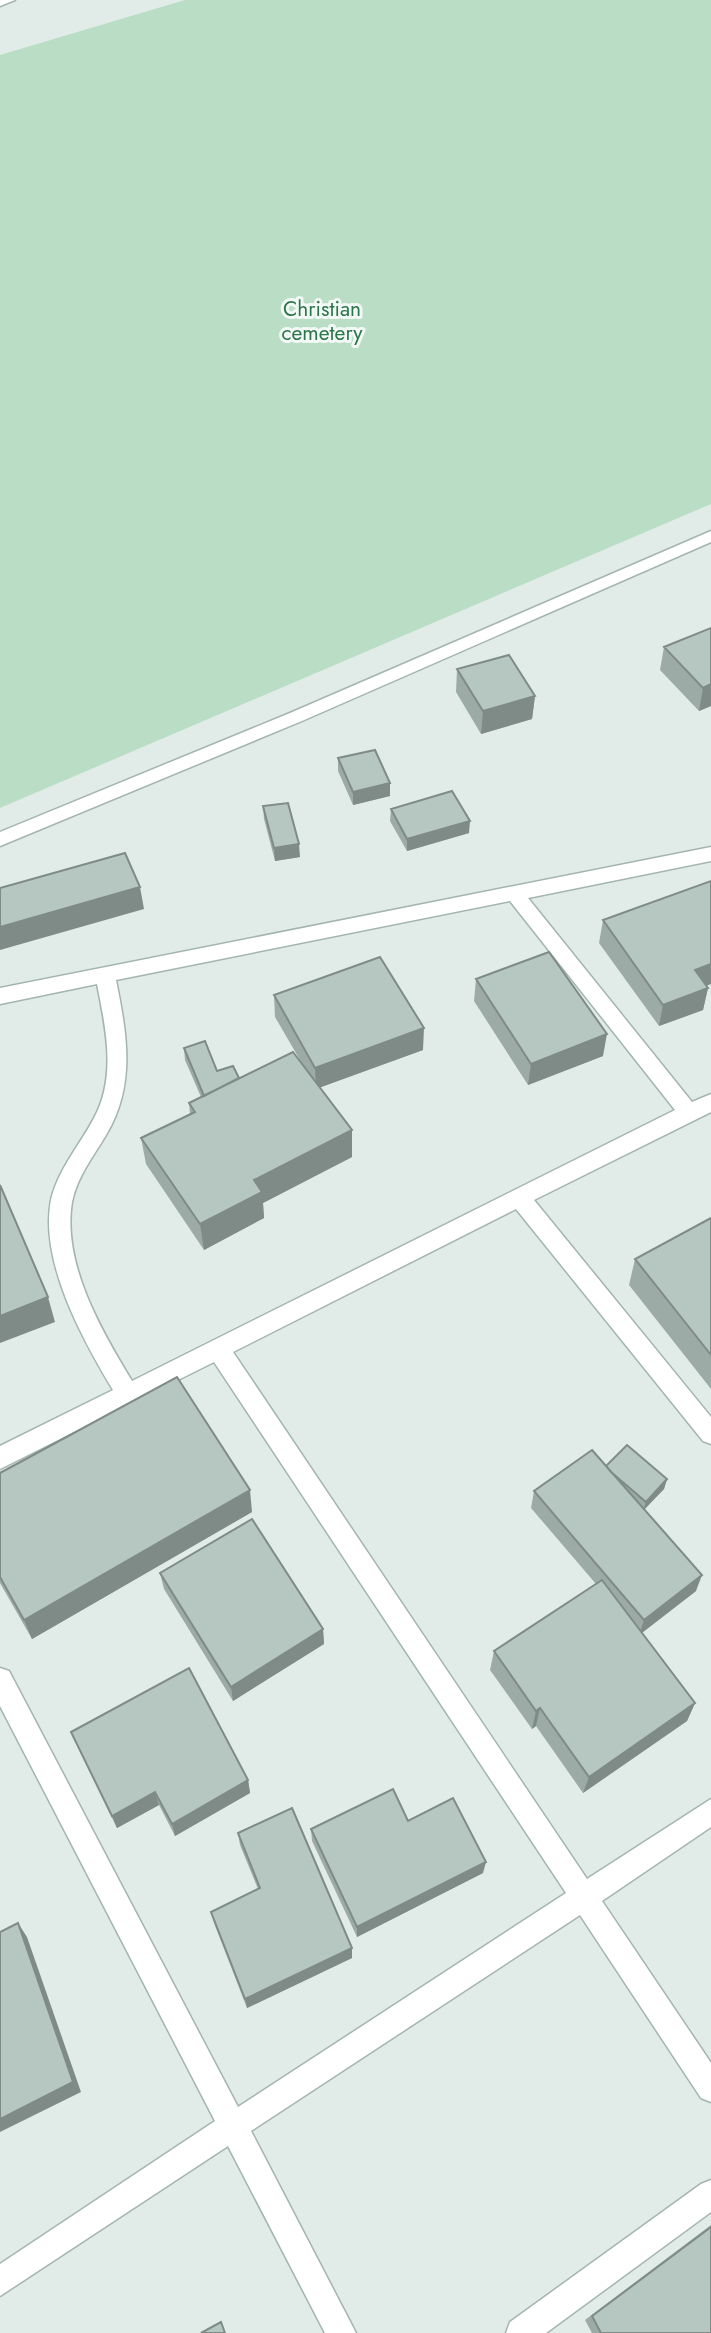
<svg xmlns="http://www.w3.org/2000/svg" width="711" height="2333" viewBox="0 0 711 2333" font-family="Jost,sans-serif">
<style>
.green{fill:#badec5}
.lines{fill:none;stroke-linecap:round;stroke-linejoin:round}
.minor-casing{stroke:#a4b4af;stroke-width:3}
.minor{fill:#fff;fill-rule:evenodd}
.wall{fill:#9daba6}
.shaded-wall{fill:#7f8b87}
.building{fill:#b6c7c1;stroke:#7f8b87;stroke-width:2}
.labels{text-anchor:middle;stroke-width:6;stroke-linejoin:round;paint-order:stroke}
.far-park-label{font-size:21px;fill:#2b754b;stroke:#f2f8f5}
</style>
<rect width="100%" height="100%" fill="#e1ece8"/>
<path class="green" d="M185,0H711V504L0,808V55Z"/>
<g class="lines">
<g class="minor-casing">
<path id="minor" d="M0,0H15L0,6Z
M711,531V542L302,721L0,846V832L290,713Z
M711,847V861L528,898L692,1102L711,1094V1112L534,1200L711,1417V1444L703,1441L516,1209L233,1352L587,1879L711,1799V1827L602,1901L711,2063V2102L701,2098L580,1915L251,2131L356,2333H325L228,2146L0,2296V2264L215,2121L0,1706V1668L9,1671L238,2107L566,1893L214,1362L0,1469V1446L113,1390C83,1340 39,1261 51,1200C58,1170 79,1146 93,1120C117,1078 106,1029 97,984L0,1004V988ZM510,901L675,1110L132,1381C101,1330 62,1263 72,1202C77,1177 93,1157 106,1135C136,1085 127,1035 116,980Z
M711,2180V2212L546,2333H506L510,2322L701,2184Z"/>
</g>
<use href="#minor" class="minor"/>
</g>
<path class="wall" d="M711,628V706L699,711L660,670L664,647Z
M457,669L535,696L532,719L481,734L456,692Z
M338,758L390,796L353,805L338,771Z
M263,806L300,857L275,861L264,819Z
M391,809L469,833L407,851L390,821Z
M603,920L706,986L708,988L703,1010L659,1026L599,943Z
M476,979L603,1056L528,1085L474,1001Z
M274,995L423,1050L320,1087L352,1157L263,1203L264,1218L204,1250L146,1164L141,1138L190,1114L189,1103L201,1097L185,1060L184,1048L217,1071L239,1078L300,1060L275,1017Z
M711,1218V1389L629,1285L635,1259Z
M606,1466L667,1479L664,1489L644,1509L696,1591L642,1633L695,1703L687,1721L583,1793L536,1726L532,1729L490,1670L494,1651L596,1584L531,1508L534,1491Z
M0,1473L252,1512L32,1639L0,1583Z
M160,1573L323,1629L324,1644L233,1701L164,1589Z
M71,1732L248,1780L250,1793L175,1836L159,1805L117,1828Z
M408,1821L483,1873L357,1937L312,1841L311,1829Z
M238,1833L352,1948V1958L247,2008L214,1923L211,1912L258,1889L240,1845Z
M711,2225V2333H592L585,2320Z"/>
<path class="shaded-wall" d="M711,684V706L699,711L703,688Z
M535,696L532,719L481,734L483,711Z
M390,783V796L353,805V792Z
M470,821L469,833L407,851V839Z
M299,844L300,857L275,861L274,848Z
M140,887L144,909L0,950V927Z
M711,964V984L690,992L695,970Z
M708,988L703,1010L659,1026L663,1005Z
M424,1028L423,1050L316,1089L315,1068Z
M607,1034L603,1056L528,1085L531,1064Z
M352,1130V1157L263,1203L264,1218L204,1250L200,1224L254,1180Z
M48,1297L55,1322L0,1343V1316Z
M667,1479L664,1489L643,1511L646,1502Z
M250,1490L252,1512L32,1639L24,1620Z
M702,1575L696,1591L639,1635L644,1620Z
M323,1629L324,1644L233,1701L231,1687Z
M695,1703L687,1721L583,1793L589,1777Z
M540,1708L536,1726L532,1729L536,1711Z
M248,1780L250,1793L175,1836L172,1824Z
M155,1792L159,1805L117,1828L112,1816Z
M486,1862L483,1873L357,1937V1927Z
M18,1923L27,1937L81,2092L0,2132V2119Z
M352,1948V1958L247,2008L245,1999Z"/>
<path class="building" d="M711,628V684L703,688L664,647Z
M509,655L535,696L483,711L457,669Z
M375,750L390,783L353,792L338,758Z
M452,791L470,821L407,839L391,809Z
M288,803L299,844L274,848L263,806Z
M125,853L140,887L0,927V888Z
M711,881V964L695,970L708,988L663,1005L603,920Z
M549,952L607,1034L531,1064L476,979Z
M380,957L424,1028L315,1068L274,995Z
M205,1041L217,1071L233,1066L239,1078L204,1096L184,1048Z
M293,1052L352,1130L254,1180L262,1192L200,1224L141,1138L195,1112L189,1103Z
M0,1185L48,1297L0,1316Z
M711,1218V1355L635,1259Z
M177,1377L250,1490L24,1620L0,1577V1473Z
M627,1445L667,1479L646,1502L611,1472L606,1466Z
M592,1450L702,1575L644,1620L534,1491Z
M252,1519L323,1629L231,1687L160,1573Z
M602,1580L695,1703L589,1777L540,1708L536,1711L494,1651Z
M189,1668L248,1780L172,1824L155,1792L112,1816L71,1732Z
M393,1789L408,1821L453,1798L486,1862L357,1927L311,1829Z
M292,1808L352,1948L245,1999L211,1912L260,1888L238,1833Z
M18,1923L73,2082L0,2119V1932Z
M711,2227V2333H601L592,2316Z
M221,2322L225,2333H201Z"/>
<g class="labels">
<g class="far-park-label">
<text x="322" y="316">Christian<tspan x="322" dy="24">cemetery</tspan></text>
</g>
</g>
</svg>
